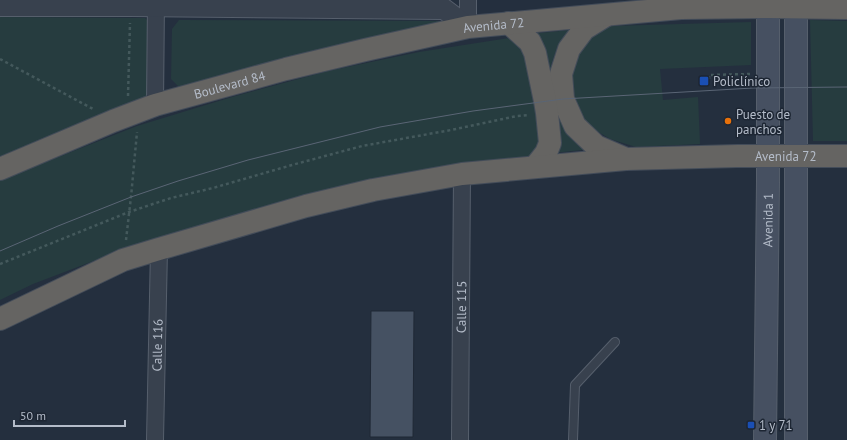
<svg xmlns="http://www.w3.org/2000/svg" width="847" height="440" viewBox="0 0 847 440" font-family="'PT Sans',sans-serif">
<style>
.green{fill:#263c3f}
.building{fill:#455162;stroke:#1f2835}
.lines{fill:none;stroke-linecap:round;stroke-linejoin:round}
.service-casing{stroke:#565f6c;stroke-width:10}
.minor-casing{stroke:#565f6c;stroke-width:18}
.tertiary-casing{stroke:#565f6c;stroke-width:22}
.secondary-casing{stroke:#565f6c;stroke-width:24}
.trunk-casing{stroke:#434c59;stroke-width:24}
.path{stroke:#44595c;stroke-width:2.5;stroke-dasharray:3 3;stroke-linecap:butt}
.service{stroke:#38414e;stroke-width:8}
.minor{stroke:#38414e;stroke-width:16}
.tertiary{stroke:#38414e;stroke-width:20}
.secondary{stroke:#465061;stroke-width:22}
.trunk{stroke:#656462;stroke-width:22}
.tram{stroke:#5a6575;stroke-width:1}
.transit-dot{fill:#1a4fb4;stroke:#1d2633;stroke-width:1.5}
.food-dot{fill:#e8710a;stroke:#1d2633;stroke-width:1.5}
.labels{text-anchor:middle;stroke-width:3;stroke-linejoin:round;paint-order:stroke}
.street-label{font-size:13px;fill:#b4bcc9;stroke:#1d2633}
.poi-label{font-size:13px;fill:#b4bcc9;stroke:#1d2633;text-anchor:start}
</style>
<rect width="100%" height="100%" fill="#242f3e"/>
<path class="green" d="M0,17L145,18L152,25L150,92L143,101L0,161Z
M179,20L452,21L183,91L171,79L172,29Z
M810,20L847,21V141H813Z
M751,22V65L660,69L663,100L698,97L700,144L636,147L610,139L587,125L573,108L569,93L573,55L589,37L611,26Z
M569,30L558,45L551,65L550,82L555,109L561,121L591,149L554,153L530,34Z
M509,38L520,42L527,51L543,140L530,156L437,169L125,249L33,284L0,300V180L137,126L232,97L328,71L419,52Z"/>
<path class="building" d="M371,311H414L413,437H370Z"/>
<g class="lines">
<g class="service-casing">
<path id="service" d="M573,440L575,385L615,342"/>
</g>
<g class="minor-casing">
<g id="minor">
<path d="M468,0V27"/>
<path d="M155,105L156,0"/>
<path id="s1" d="M155,440L159,249"/>
<path id="s2" d="M460,440L462,174"/>
</g>
</g>
<g class="tertiary-casing">
<path id="tertiary" d="M0,6H131L444,9L468,27"/>
</g>
<g class="secondary-casing">
<g id="secondary">
<path d="M796,0V440"/>
<path id="s3" d="M765,440L768,182V0"/>
</g>
</g>
<g class="trunk-casing">
<g id="trunk">
<path d="M605,16L584,29L569,49L561,74L563,99L575,126L596,146L624,158"/>
<path d="M509,23L530,42L535,53L545,101L547,113L550,143L546,153L535,167"/>
<path id="s4" d="M0,169L113,121L155,105L286,69L365,50L468,27L681,8L768,7L847,8"/>
<path id="s5" d="M0,319L123,260L159,249L306,206L373,190L462,174L626,159L737,156H847"/>
</g>
</g>
<path class="path" d="M0,59L93,109
M709,79V75L750,74
M128,96L130,23
M126,240L131,197L137,132
M0,264L129,212L171,198L213,188L292,165L362,146L451,130L517,116L529,115"/>
<use href="#service" class="service"/>
<use href="#minor" class="minor"/>
<use href="#tertiary" class="tertiary"/>
<use href="#secondary" class="secondary"/>
<use href="#trunk" class="trunk"/>
<path class="tram" d="M0,251L58,226L131,197L178,181L248,160L380,127L473,111L563,99L753,88L847,87"/>
</g>
<g class="transit-dot">
<rect x="699" y="76" width="10" height="10" rx="2"/>
<rect x="747" y="421" width="8" height="8" rx="2"/>
</g>
<circle class="food-dot" cx="728" cy="121" r="4"/>
<g class="labels">
<g class="street-label">
<text dy="5" stroke="none"><textPath href="#s4" startOffset="516">Avenida 72</textPath></text>
<text dy="5" stroke="none"><textPath href="#s4" startOffset="245">Boulevard 84</textPath></text>
<text dy="5" stroke="none"><textPath href="#s5" startOffset="811">Avenida 72</textPath></text>
<text dy="5" stroke="none"><textPath href="#s3" startOffset="220">Avenida 1</textPath></text>
<text dy="5" stroke="none"><textPath href="#s2" startOffset="133">Calle 115</textPath></text>
<text dy="5" stroke="none"><textPath href="#s1" startOffset="95">Calle 116</textPath></text>
</g>
<g class="poi-label">
<text x="713" y="86">Policlínico</text>
<text x="736" y="119">Puesto de<tspan x="736" dy="15">panchos</tspan></text>
<text x="759" y="430">1 y 71</text>
</g>
</g>
<path d="M14 420v6h111v-6" fill="none" stroke="#b4bcc9" stroke-width="2"/>
<text x="20" y="420" font-size="12" fill="#b4bcc9" stroke="#1d2633" stroke-width="3" paint-order="stroke">50 m</text>
</svg>
